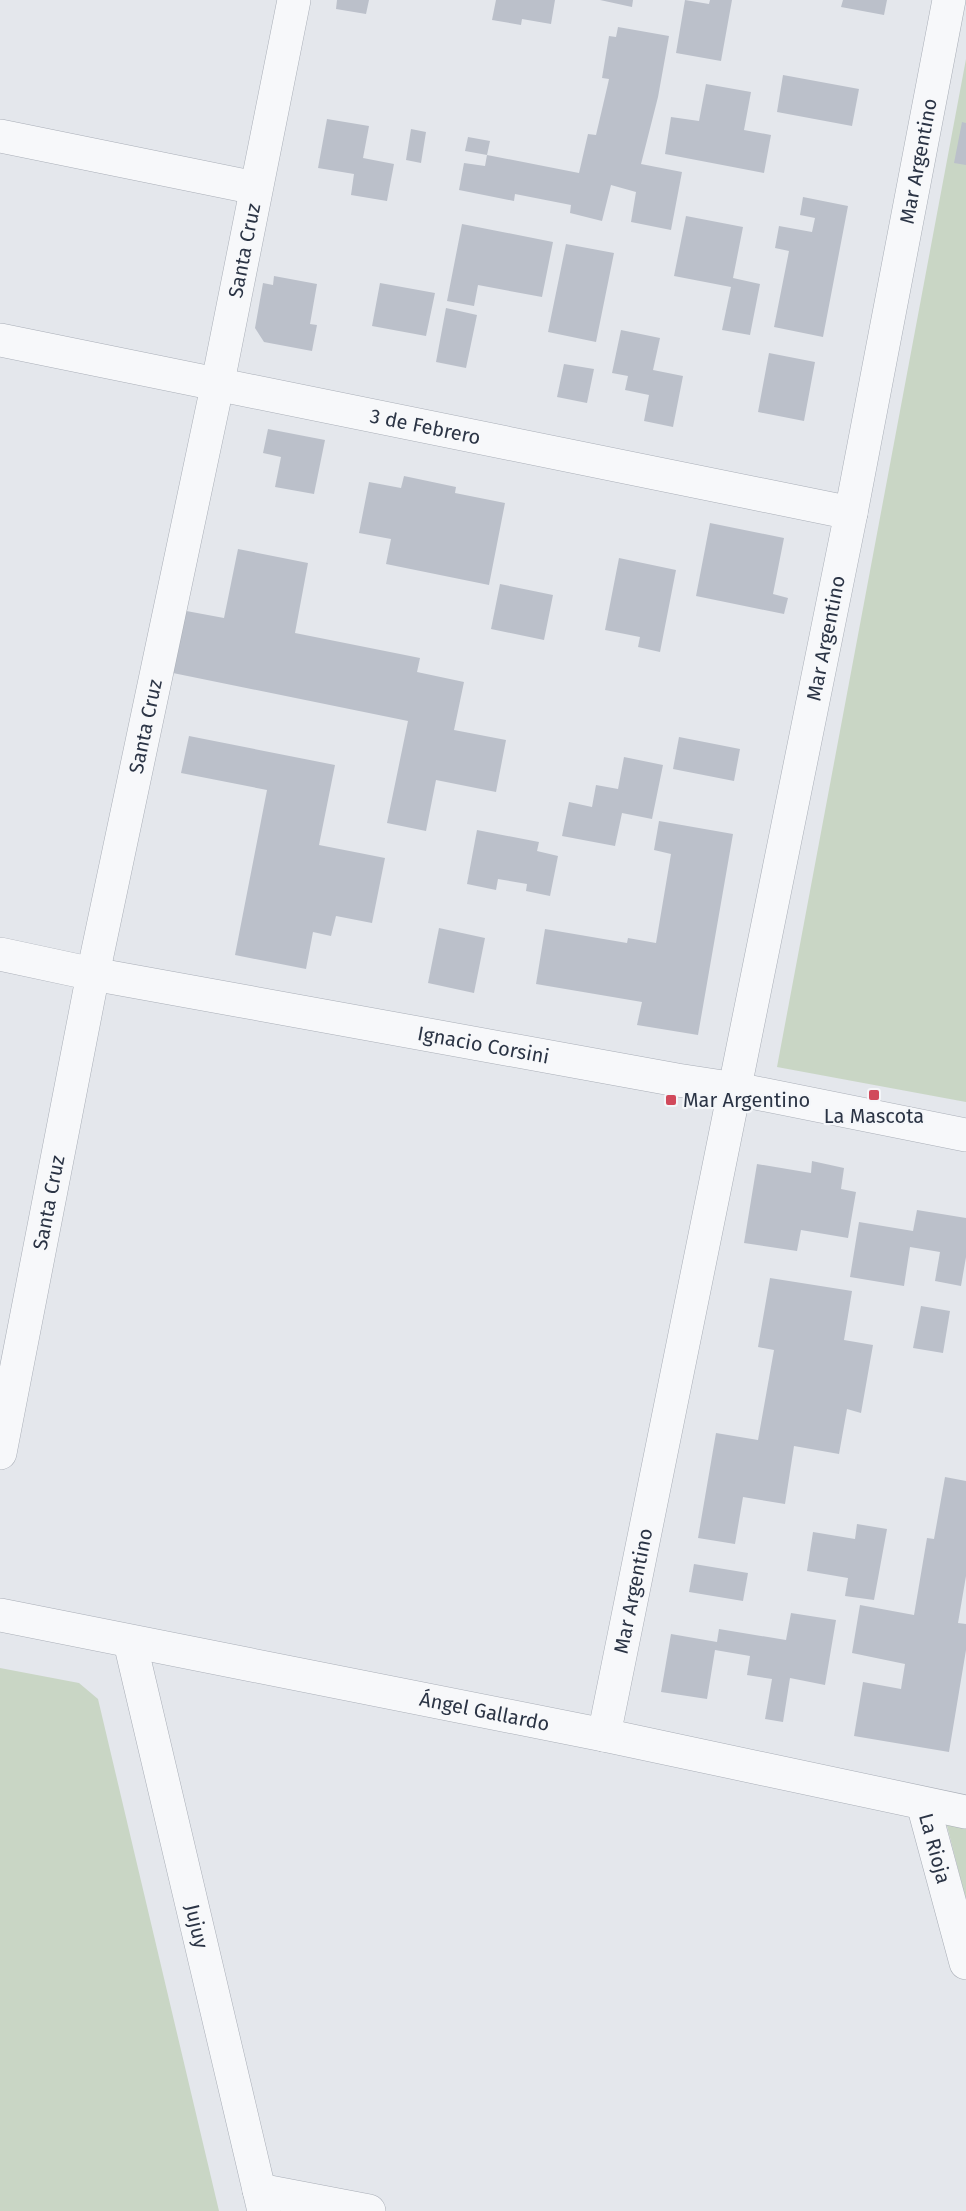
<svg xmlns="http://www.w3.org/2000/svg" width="966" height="2211" viewBox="0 0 966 2211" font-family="'Fira Sans',sans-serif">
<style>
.green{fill:#c9d6c5}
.building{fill:#bbc0ca}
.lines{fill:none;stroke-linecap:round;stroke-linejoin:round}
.minor-casing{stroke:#a9aeb7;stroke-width:34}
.minor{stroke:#f7f8fa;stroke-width:33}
.poi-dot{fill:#d1495b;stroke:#f4f6f9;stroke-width:2}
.labels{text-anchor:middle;stroke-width:4.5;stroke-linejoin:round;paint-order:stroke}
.street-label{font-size:20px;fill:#2b3445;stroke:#f4f6f9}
.poi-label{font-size:20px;fill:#2b3445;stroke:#f4f6f9;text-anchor:start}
</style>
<rect width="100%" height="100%" fill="#e4e7ec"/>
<path class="green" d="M966,59V1102L777,1067Z
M0,1668L79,1683L98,1699L219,2211H0Z
M946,1822L966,1825V1900Z"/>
<path class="building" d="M337,0H369L366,14L336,9Z
M496,0H555L551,24L522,19L521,25L492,20Z
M600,0H633L632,7Z
M685,0L709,4L710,0H732L721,61L676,53Z
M843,0H887L884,15L841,7Z
M618,27L669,36L658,97L641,164L682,172L671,230L631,222L636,192L611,185L602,221L570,213L571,205L515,194L514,201L459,190L464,163L485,166L487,155L579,173L588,134L596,135L607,88L609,79L602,78L609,36L616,37Z
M783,75L859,89L852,126L777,112Z
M706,84L751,92L744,130L771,135L764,173L665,154L671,117L699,121Z
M327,119L369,126L363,158L394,164L387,201L351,195L354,174L318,168Z
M962,122L966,123V165L954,163Z
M411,129L426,132L421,163L406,160Z
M468,137L490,141L487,155L465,151Z
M803,197L848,206L823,337L774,327L789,251L775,248L779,226L812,232L815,218L800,215Z
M686,216L743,227L733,278L760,284L750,335L722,330L731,287L674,276Z
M462,224L553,242L542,297L478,285L474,306L447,301Z
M566,244L614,253L596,342L548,332Z
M274,276L317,284L310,324L317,325L312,351L264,342L255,328L263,283L273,285Z
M380,283L435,293L426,336L372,326Z
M446,308L477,315L466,368L436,362Z
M621,330L660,338L653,370L683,376L673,427L644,421L649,395L625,390L628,376L612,373Z
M769,353L815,362L804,421L758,412Z
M564,364L594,369L587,403L557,397Z
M268,429L325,440L314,494L275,487L281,457L263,453Z
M404,476L456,487L455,493L505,503L489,585L386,564L391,539L359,533L369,482L401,488Z
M710,523L784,538L773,594L788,598L784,614L696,596Z
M238,549L308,563L295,633L420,658L417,672L464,682L454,730L506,740L496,792L436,780L426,831L387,823L408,721L168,672L181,610L224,618Z
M619,558L676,570L660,652L638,647L640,637L605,630Z
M500,584L553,595L544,640L491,629Z
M189,736L335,765L319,845L385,858L372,923L336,916L331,936L313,932L306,969L235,955L267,790L181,773Z
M679,737L740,749L734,781L673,769Z
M624,757L663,765L652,819L622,813L615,846L562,836L569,802L592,807L596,785L618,789Z
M659,821L733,834L698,1035L637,1025L642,1002L536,984L545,929L627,943L628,938L656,943L671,854L654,850Z
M477,830L539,842L537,851L558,856L550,896L526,891L527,884L498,879L496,890L467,884Z
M439,928L485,938L474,993L428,983Z
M812,1161L844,1168L841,1189L856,1192L848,1238L801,1230L797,1251L744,1243L757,1164L811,1173Z
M917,1210L966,1218V1257L961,1286L935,1281L940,1252L910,1247L904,1286L850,1277L859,1222L913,1231Z
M770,1278L852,1291L844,1340L873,1345L861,1413L847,1409L839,1454L794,1446L785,1504L743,1497L735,1544L698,1538L716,1433L758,1440L774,1350L758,1347Z
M921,1306L950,1311L943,1353L913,1348Z
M945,1477L966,1481V1576L958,1623L966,1624V1650L949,1752L854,1736L863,1682L901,1689L905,1664L852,1653L860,1605L914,1615L927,1538L934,1539Z
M857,1524L887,1529L874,1600L845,1596L848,1578L807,1571L813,1532L855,1539Z
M694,1564L748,1573L743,1601L689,1592Z
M791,1613L836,1620L825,1685L790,1678L783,1722L765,1719L772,1679L747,1675L750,1656L715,1650L707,1699L661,1692L671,1634L717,1642L719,1629L786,1640Z"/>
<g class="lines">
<g class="minor-casing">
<g id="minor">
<path d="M0,136L256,188"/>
<path id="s1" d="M0,340L851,513"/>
<path id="s2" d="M0,954L93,974L677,1080L736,1089L966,1135"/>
<path id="s3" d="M0,1453L93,974L218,382L294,0"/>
<path id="s4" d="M0,1615L604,1735L966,1812"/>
<path id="s5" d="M130,1642L264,2211"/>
<path id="s6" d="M604,1735L851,513L949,0"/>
<path id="s7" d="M923,1804L966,1963"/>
<path d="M259,2190L369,2211"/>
</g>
</g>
<use href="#minor" class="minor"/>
</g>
<g class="poi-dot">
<rect x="868" y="1089" width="12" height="12" rx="3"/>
<rect x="665" y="1094" width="12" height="12" rx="3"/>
</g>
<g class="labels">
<g class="street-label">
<text dy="7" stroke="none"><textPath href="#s6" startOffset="1605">Mar Argentino</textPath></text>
<text dy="7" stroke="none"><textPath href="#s3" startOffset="1227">Santa Cruz</textPath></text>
<text dy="7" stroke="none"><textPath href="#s1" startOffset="434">3 de Febrero</textPath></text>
<text dy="7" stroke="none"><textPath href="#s6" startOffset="1119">Mar Argentino</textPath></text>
<text dy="7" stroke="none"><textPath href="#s3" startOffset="741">Santa Cruz</textPath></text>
<text dy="7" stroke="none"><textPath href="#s2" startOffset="492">Ignacio Corsini</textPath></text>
<text dy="7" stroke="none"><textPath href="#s3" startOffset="255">Santa Cruz</textPath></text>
<text dy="7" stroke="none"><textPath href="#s6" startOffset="147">Mar Argentino</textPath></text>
<text dy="7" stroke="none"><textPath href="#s4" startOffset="494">Ángel Gallardo</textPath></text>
<text dy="7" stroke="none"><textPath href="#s7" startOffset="46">La Rioja</textPath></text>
<text dy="7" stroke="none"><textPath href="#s5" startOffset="292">Jujuy</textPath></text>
</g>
<g class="poi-label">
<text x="683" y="1107">Mar Argentino</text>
<text x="874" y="1123" text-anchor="middle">La Mascota</text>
</g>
</g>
</svg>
